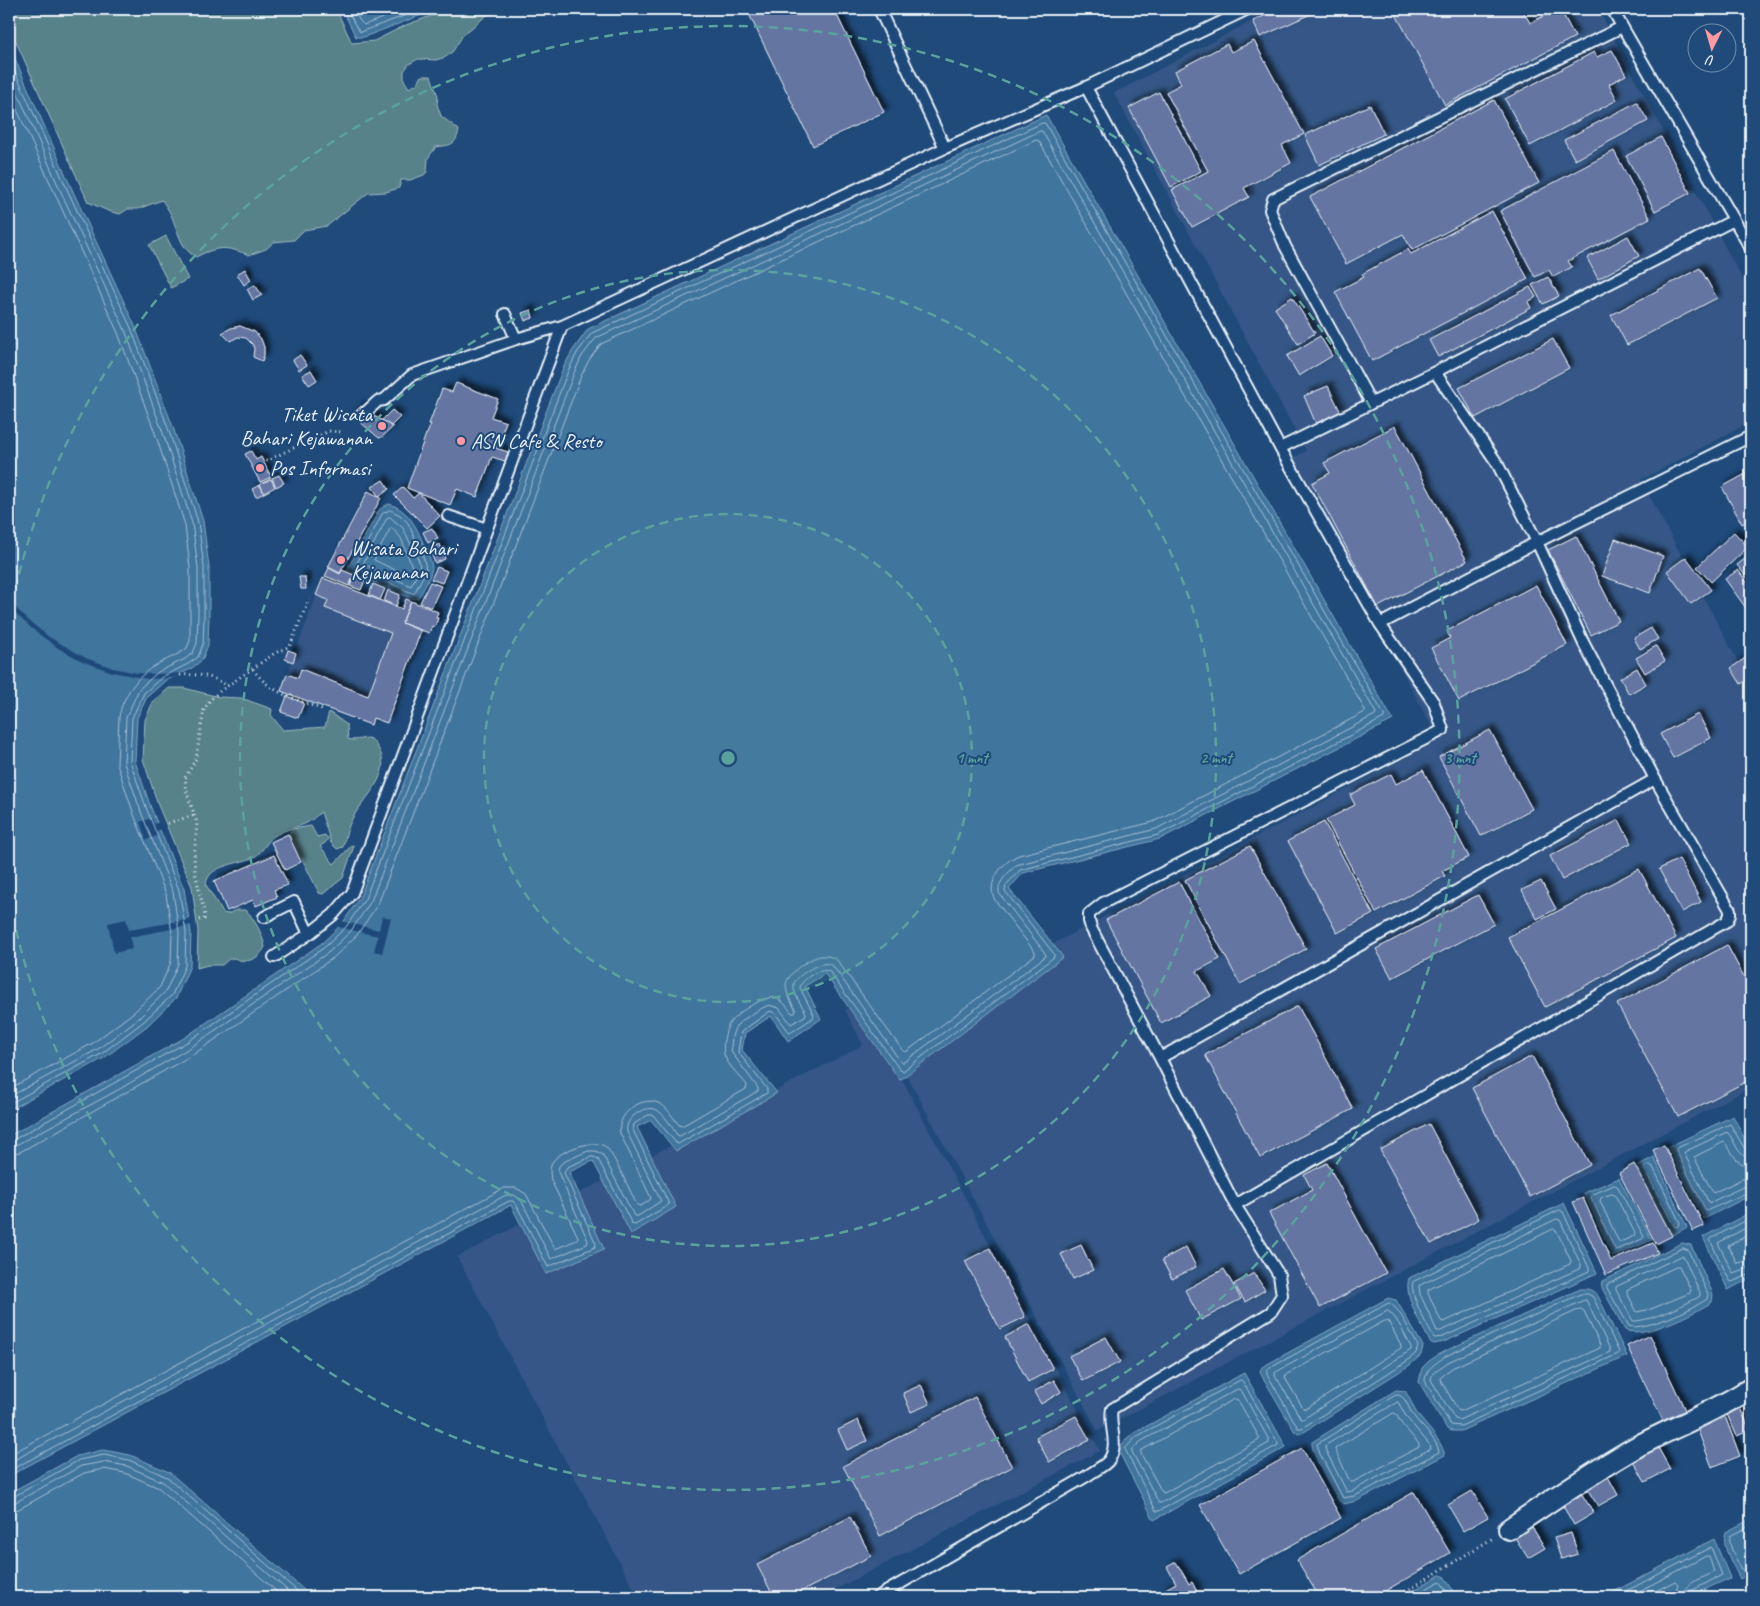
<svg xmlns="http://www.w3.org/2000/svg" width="1760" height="1606" viewBox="0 0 1760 1606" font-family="Caveat,sans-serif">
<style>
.built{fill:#345786}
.green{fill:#58828a;stroke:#a0bac1}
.water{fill:#41749e;stroke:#84a6c2}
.pier{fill:#1f4a7a}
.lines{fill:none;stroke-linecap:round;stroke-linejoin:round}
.shore{stroke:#a5bfd4;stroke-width:1}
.building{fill:#6574a2;stroke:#e8f1f8;filter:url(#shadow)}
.lane-casing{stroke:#e8f1f8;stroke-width:14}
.street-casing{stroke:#e8f1f8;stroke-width:24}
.path{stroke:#e8f1f8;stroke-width:3;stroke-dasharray:1 4;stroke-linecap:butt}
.lane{stroke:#1f4a7a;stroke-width:10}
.street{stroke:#1f4a7a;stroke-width:20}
.ring{fill:none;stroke:#5ba19e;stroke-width:2.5;stroke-dasharray:9 6}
.poi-dot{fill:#ff9aa2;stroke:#1f4a7a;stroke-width:2}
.labels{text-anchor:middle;stroke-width:4;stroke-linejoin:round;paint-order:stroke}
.poi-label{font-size:21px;fill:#e8f1f8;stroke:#1f4a7a;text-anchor:start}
.centre{fill:#5ba19e;stroke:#1f4a7a;stroke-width:2.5}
.ring-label{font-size:15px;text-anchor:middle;font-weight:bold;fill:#5ba19e;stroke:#1f4a7a;stroke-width:4;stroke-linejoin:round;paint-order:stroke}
</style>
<defs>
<filter id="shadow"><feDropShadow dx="4.5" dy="-4.5" stdDeviation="2.5" flood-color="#0009"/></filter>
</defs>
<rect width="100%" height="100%" fill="#1f4a7a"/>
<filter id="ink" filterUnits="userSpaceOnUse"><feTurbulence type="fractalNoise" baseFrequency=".02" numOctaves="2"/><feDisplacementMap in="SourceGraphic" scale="10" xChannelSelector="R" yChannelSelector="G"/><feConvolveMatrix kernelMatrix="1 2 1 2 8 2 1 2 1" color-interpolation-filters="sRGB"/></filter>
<g filter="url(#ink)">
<path class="built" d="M1275,9H1598L1751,295V422L1641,480L1751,686V1087L1098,1431L884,1033L1439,740L1289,460L1306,451L1114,93Z
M323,578L401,608L405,598L411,600L402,622L422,630L387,724L374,719L371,726L281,691Z
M861,1002L1100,1451L821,1597H638L457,1257L863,1045L845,1010Z"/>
<path class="green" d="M9,9H336L352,43L374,41L406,25L450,9H534L507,10L487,15L463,35L453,51L446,57L436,60L418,59L409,64L404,71V80L409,88L417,84L422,76H431L438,96L437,104L441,116L459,130C456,146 450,145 436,147L428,158L427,172L424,175L410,180H401L399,188L386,192L368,193L327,226L304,230L294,240L274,242L266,249L249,255C226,246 218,246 196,257C180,249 178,230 171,215C169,210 165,205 162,200L138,209H128L120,214L108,211L88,202L9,26Z
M166,236L188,279L171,288L149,245Z
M169,688H184L219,697L241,698L272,709L271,715L283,730L325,727L329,712L347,725L348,739C356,742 366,736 371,739C374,741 376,745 378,748C394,773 365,797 353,817C348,826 345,837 343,847L337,849L331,843L321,812C316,816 309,823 302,825C292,829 283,830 274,836C267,841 263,851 256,856C241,865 208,863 206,885L223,913L228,914L236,910H246C255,920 262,933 265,947C258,960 247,964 234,958L229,959L222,965H208L197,968L198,931L192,887L158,805L143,759L145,720L153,702Z
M311,826L317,837L325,835L328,839L325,843L320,846L334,864L352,845L354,846L343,878L323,894L319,893L289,833L293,829Z"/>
<path class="water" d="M342,9H437L364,37H356Z
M9,45L71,187L135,326L173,427L203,521L209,567V616L208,645L202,660L191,669L165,681L147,697L137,718L135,761L151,808L184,889L191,932L190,966L176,998L147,1026L104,1058L9,1110Z
M1046,115L1393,720L1160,839L1023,873L1009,889L1063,957L900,1080L825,974L805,986L821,1019L788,1041L771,1016L745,1033L742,1050L777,1093L676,1151L651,1120L637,1127L676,1207L631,1234L593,1161L569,1172L604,1249L546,1274L511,1205L9,1476V1136L184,1038L322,943L342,924L360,897L563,368L573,350L588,329Z
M389,504C410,510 418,530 425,548C428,554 431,560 432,567C432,573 422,594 417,599L410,598L347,570L379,510L383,507Z
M1733,1116L1751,1151V1195L1704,1219L1668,1147Z
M1654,1157L1687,1227L1673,1235L1637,1166Z
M1619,1178L1652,1240L1613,1257L1584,1193Z
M1564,1203L1597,1273L1444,1342L1434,1344L1430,1342C1422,1325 1403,1297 1409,1278Z
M1751,1212V1278L1728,1290L1703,1237Z
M1682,1243L1691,1245L1713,1294L1712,1302C1695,1313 1644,1339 1625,1330L1603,1290L1601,1285L1603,1281Z
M1580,1289H1589L1597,1294L1627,1356L1461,1431H1452L1447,1429L1419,1382L1422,1368L1429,1361L1441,1353Z
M1388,1298L1396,1300L1423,1346L1421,1355L1410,1365L1304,1432L1299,1434L1295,1432L1262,1376L1260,1371L1262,1367Z
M1244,1373L1286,1447L1154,1520L1118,1450L1126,1439L1134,1433Z
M1396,1390L1405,1391C1410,1398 1412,1405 1416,1412C1426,1427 1440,1437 1445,1455L1357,1501L1343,1504L1339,1501C1332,1489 1311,1454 1312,1442Z
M103,1450L130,1455L169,1472L312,1597H9V1493L77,1456Z
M1751,1519V1573L1740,1579C1734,1566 1720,1546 1726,1532Z
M1714,1539L1730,1578L1688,1597H1604Z
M1440,1575L1444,1576L1457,1597H1402Z"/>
<path class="pier" d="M9,601L29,621L49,637L86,658L113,668L137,673L157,674L185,673L172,678L148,679L112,672L84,662L58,648L36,632L11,610L9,611Z
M152,818L154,824L160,822L163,829L156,831L157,836L146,840L140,822Z
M382,916L391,918L382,953L374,951L378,936L338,927L341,921L379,930Z
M126,919L129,930L191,919L192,925L130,937L132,949L114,953L108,923Z"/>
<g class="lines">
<path class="shore" d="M348,9L354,23L360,32L423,9
M354,9L359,20L364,25L406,9
M9,58L67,189L131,328L168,428L198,522L204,567V616L203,644L198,657L188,664L162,677L144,693L132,718L130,761L147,810L179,890L186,932L185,966L172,995L143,1022L101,1054L9,1104
M9,73L61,192L125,330L162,430L192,523L198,568V616L197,643L193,653L185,659L158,672L139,689L126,718L124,763L141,812L173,892L179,932L178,964L166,991L139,1018L98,1049L9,1097
M9,92L118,333L155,433L185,525L190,568V641L187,648C177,656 166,659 156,665C138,675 122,697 119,717L117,764L134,815L166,894L172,933L171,962L160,987L134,1012L93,1043L9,1089
M390,510L400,515L408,523L424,559L426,570L414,594L355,567L382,514Z
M390,517L403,528L419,561L420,569L411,586L363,564L387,518Z
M392,528L401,538L411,564L412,568L408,576L374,560L390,529Z
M9,1140H13L187,1042L325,947L346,927L365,899L568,371L577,353L592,333L1042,123H1045L1384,715V718L1158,835L1020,870L1006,885L1005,891L1054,954V957L903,1071L900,1070L829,971C820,968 801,979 800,988L814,1015L813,1018L790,1033L775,1013L770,1011L741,1032L738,1052L767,1089V1093L678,1144L676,1143L653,1115H648L634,1124L633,1130L669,1204L667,1206L635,1225L632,1224L598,1159L594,1157H591L567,1167L564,1173L596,1244L595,1247L548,1267L516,1204L513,1201H509L9,1471
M9,1147L16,1145L118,1090L191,1047L329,952L351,931L371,901L574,373L582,356L596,338L1040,131H1042L1376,713L1375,715L1156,829L1016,865C1009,873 997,881 999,893L1045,953L1046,956L904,1062H901L833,966C829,964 826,963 822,964C815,965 795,977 794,984C792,993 802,1005 806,1013L805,1016L791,1024L779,1008L769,1005C761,1008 743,1019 737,1025C732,1031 730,1046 732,1053L758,1088V1091L680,1136L677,1135C672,1127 665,1115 657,1110C645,1104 624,1118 627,1132L661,1201L638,1216H634L603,1155L596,1151H588L563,1162L559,1166L558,1172L588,1241L587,1244L551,1259L521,1200L514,1195H506L9,1463
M1751,1152L1745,1149L1730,1124L1677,1148L1676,1150L1706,1211L1751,1191
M9,1154L20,1152L194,1054L333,958L357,935L378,904L581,376L589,360L601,344L1036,140L1039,141L1365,710V712L1153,822L1019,855C1003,861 985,883 995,900L1035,952V955L906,1052L903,1051L836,959C831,957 827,955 821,956C809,958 787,973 786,985C786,994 792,1003 796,1011L795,1013H792C787,1007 783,1000 775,998C764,995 735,1014 729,1024C725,1031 722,1046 724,1054C727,1065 740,1076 747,1085L746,1089L682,1126L679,1125C673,1118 667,1106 658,1103C641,1095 616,1115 620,1133L651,1198L650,1200L641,1206L637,1205C631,1193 614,1155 606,1147C594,1138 561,1150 553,1161C549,1167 550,1173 551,1180L578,1237L577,1240L555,1249L526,1194L516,1188H504L9,1455
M1751,1158C1736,1157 1736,1140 1727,1132L1686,1151L1684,1153L1709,1203L1745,1186L1751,1185
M1650,1165L1653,1167L1680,1223L1677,1227L1674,1226L1645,1170V1167Z
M1751,1166C1734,1165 1734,1152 1724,1142L1694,1157L1713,1193L1742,1179L1751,1177
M1615,1185L1618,1187L1644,1237L1642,1239L1617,1250L1615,1249L1591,1197L1592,1195Z
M1612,1194L1615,1195L1635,1233L1634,1236L1620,1242L1618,1240L1600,1201L1601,1198Z
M1560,1210L1563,1212L1589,1268V1271L1443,1337L1434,1338C1427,1325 1409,1295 1413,1282Z
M1751,1218L1712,1238L1710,1240L1730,1281L1732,1282L1751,1274
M1557,1219L1560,1220L1581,1265V1268L1441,1331H1437L1420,1294L1419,1286Z
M1751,1225L1718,1243L1733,1273L1751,1267
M1554,1229L1556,1230L1571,1261L1570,1264L1444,1322L1441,1321L1428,1293V1290Z
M1751,1233L1728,1246L1737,1263L1751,1260
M1683,1248L1688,1250L1708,1294L1707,1299C1693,1309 1644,1331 1629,1326L1607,1288V1285Z
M1682,1256L1684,1257L1700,1293V1296C1687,1304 1648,1322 1633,1321L1616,1290V1287Z
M1679,1266L1691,1290L1690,1293L1651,1309L1637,1312L1627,1293V1290Z
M1581,1294H1588L1593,1297L1619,1352L1618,1354L1461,1426L1451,1425L1425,1381C1426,1367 1435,1365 1444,1357Z
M1586,1300L1610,1349V1352L1459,1420L1455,1419L1431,1380C1432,1370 1441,1368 1448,1362L1582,1301Z
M1389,1303C1399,1306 1412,1336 1418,1346L1416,1353L1407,1361L1302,1428H1298L1267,1374V1370Z
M1581,1309L1584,1311L1600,1345V1348L1461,1411L1458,1410L1440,1379L1441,1376L1452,1368Z
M1388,1311C1398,1318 1405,1336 1411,1347V1350L1303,1419H1301L1275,1375V1373Z
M1385,1321H1388L1401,1345V1348L1306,1409L1303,1408L1285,1378L1286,1375Z
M1241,1380L1243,1382L1278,1443V1445L1159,1511H1156L1125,1449L1136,1437Z
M1238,1389L1241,1390L1269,1440V1443L1161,1503H1159L1132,1452V1450L1140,1442Z
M1399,1395C1407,1399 1408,1408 1413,1415C1421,1427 1437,1438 1439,1452L1355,1496L1343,1498L1320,1454L1317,1444L1394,1396Z
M1235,1399L1238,1400L1259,1437V1440L1164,1493L1162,1492L1141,1454V1451Z
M1398,1402L1407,1418L1429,1444L1430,1449L1352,1491L1347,1492L1326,1451L1325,1446Z
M1394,1413L1396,1414L1401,1423L1419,1444V1447L1353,1482H1350L1335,1449Z
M9,1497H13L79,1460L104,1455L129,1460L167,1477L304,1597
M9,1504L16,1502L81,1466L104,1462L127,1466L163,1482L295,1597
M9,1511L19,1509L84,1473L104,1469L125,1473L159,1488L283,1597
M1751,1525L1730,1536C1728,1547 1737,1560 1742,1570L1744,1571L1751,1569
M1412,1597L1440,1581L1451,1597
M1615,1597L1711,1547L1722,1575L1691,1591L1688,1597
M1628,1597L1706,1556H1709L1714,1572C1703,1579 1683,1582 1682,1597
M1644,1597L1675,1581L1678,1584L1674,1597"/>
</g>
<path class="building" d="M754,9H834L884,112L813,146L748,12Z
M1279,9H1311L1313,13L1260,37L1253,21Z
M1393,9H1522L1530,23L1557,9H1560L1575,37L1445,105Z
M1254,41L1304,134L1282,145L1291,163L1244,188L1249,197L1192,227L1172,190L1208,171L1166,92L1181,84L1175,71L1227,44L1231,52Z
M1612,50L1626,75L1609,84L1617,100L1530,146L1505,99L1594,52L1597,57Z
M1159,92L1201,171L1171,187L1129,108Z
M1494,100L1539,183L1412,250L1403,234L1346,264L1310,197Z
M1637,102L1648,121L1575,160L1564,140Z
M1370,105L1384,134L1319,165L1305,135Z
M1661,137L1690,193L1655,211L1626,156Z
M1614,151L1650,218L1568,261L1572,267L1553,277L1549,270L1535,277L1500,211Z
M1492,211L1528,279L1372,361L1335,292L1364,277L1362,274L1408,249L1411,254Z
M1628,236L1639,256L1598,279L1587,258Z
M1700,268L1717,298L1627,345L1611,315Z
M245,269L251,280L244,285L237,274Z
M1548,277L1559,296L1543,304L1532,285Z
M255,285L262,295L253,300L247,289Z
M1530,287L1536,297L1528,302L1531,308L1438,357L1429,340Z
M1292,297L1315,333L1298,344L1275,308Z
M531,310L533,318L525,321L522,313Z
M240,326L255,332L261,339L264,347V355L262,361L253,357L254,349L253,345L246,338L238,337L230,341L222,333L231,328Z
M1320,336L1332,356L1299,376L1287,356Z
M1553,339L1569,368L1475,418L1459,388Z
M300,355L307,365L299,370L293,360Z
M311,370L317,380L309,385L302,375Z
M456,383L498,399L491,417L506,422L496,448L508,452L505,461L492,457L477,497L457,489L450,505L407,488L426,434H427L431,424H429L442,389L452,392Z
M1328,386L1341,413L1316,424L1304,396Z
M361,406L371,414L393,427L382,437L379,438L352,415Z
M392,410L400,417L391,426L382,420Z
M1395,426L1467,561L1378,607L1312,483L1330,473L1324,463Z
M251,451L256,460L261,457L271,477L260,482L245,454Z
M1751,471V519L1742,524L1722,487Z
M279,475L284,483L276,487L272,478Z
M271,479L275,487L264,493L260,484Z
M383,480L389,489L379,497L372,487Z
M260,485L264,493L256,497L252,489Z
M403,487L413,498L419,493L440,516L427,528L394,495Z
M368,491L381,498L340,573L328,567Z
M432,528L438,538L428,543L423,532Z
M1734,532L1748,547L1711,582L1697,567Z
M1576,536L1619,621L1591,635L1548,550Z
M1615,539L1663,556L1650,593L1602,576Z
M440,544L445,559L435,563L429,548Z
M1751,554V583L1737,565Z
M1686,557L1711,590L1691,604L1667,571Z
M437,567L447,571L442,583L431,579Z
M329,568L340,574L342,570L354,575L349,586L325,576Z
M1738,570L1751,588V608L1748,611L1725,579Z
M355,575L365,580L361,590L350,586Z
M299,577H305L306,589H301Z
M323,578L402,609L406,599L411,601L402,623L421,631L387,723L373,718L371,725L281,691L287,674L298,678L301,669L368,696L391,633L325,608L328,600L316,595Z
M430,582L441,586L431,608L420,603Z
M373,584L385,589L380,600L369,595Z
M1536,585L1567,645L1459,701L1431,648L1450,638L1447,631Z
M388,590L400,595L396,606L384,601Z
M411,601L438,612L436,618H438L435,627L432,626L429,633L402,623Z
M1651,628L1658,639L1640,649L1634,638Z
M1656,646L1665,661L1645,673L1636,658Z
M288,650L296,653L293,662L285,659Z
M1751,654V677L1741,684L1731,668Z
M1637,668L1646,684L1629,694L1620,678Z
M287,696L304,703L298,718L281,712Z
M1698,714L1711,738L1673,758L1660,734Z
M1490,730L1532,809L1481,836L1439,757Z
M1423,770L1469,857L1442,871L1445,876L1376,913L1326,820L1355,805L1350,795L1391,774L1396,784Z
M1619,820L1631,843L1562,880L1550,856Z
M1324,822L1373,914L1337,933L1288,841Z
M288,834L301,862L285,870L271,842Z
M1250,846L1306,949L1240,984L1185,880Z
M274,855L288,885L274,890L277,897L256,906L253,900L227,911L214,881Z
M1679,859L1701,902L1682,912L1659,869Z
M1639,869L1676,938L1545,1007L1508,937Z
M1541,881L1556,909L1537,919L1522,890Z
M1179,882L1220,959L1197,971L1211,996L1161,1023L1106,920Z
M1478,895L1494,924L1392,978L1376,949Z
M1727,945L1751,990V1079L1678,1117L1617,1004Z
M1298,1006L1353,1109L1260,1158L1205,1055Z
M1532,1056L1590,1165L1530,1197L1472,1088Z
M1429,1124L1479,1219L1431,1244L1380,1150Z
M1664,1145L1704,1226L1693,1231L1653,1150Z
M1327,1163L1386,1273L1320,1308L1269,1213L1312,1190L1304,1175Z
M1634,1164L1672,1236L1656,1244L1619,1173Z
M1583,1198L1611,1261L1653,1243L1658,1253L1606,1275L1573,1202Z
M1081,1245L1093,1270L1073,1279L1061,1254Z
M1186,1247L1196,1267L1172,1279L1162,1260Z
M990,1248L1025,1317L1000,1329L965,1261Z
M1224,1269L1241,1299L1201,1320L1185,1290Z
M1254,1273L1265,1290L1245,1302L1234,1284Z
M1029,1324L1053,1369L1028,1382L1005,1337Z
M1650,1335L1686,1412L1664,1423L1627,1346Z
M1106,1337L1120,1362L1083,1381L1069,1356Z
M1054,1380L1061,1392L1041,1404L1034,1392Z
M921,1385L930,1404L911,1412L903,1393Z
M975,1397L1012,1467L880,1536L843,1466Z
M1738,1404L1750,1430L1737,1436L1725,1410Z
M1723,1411L1740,1456L1712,1467L1695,1423Z
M1076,1416L1090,1440L1049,1462L1036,1437Z
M858,1420L867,1441L847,1450L838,1430Z
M1656,1444L1670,1469L1645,1482L1631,1457Z
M1302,1448L1341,1518L1239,1574L1200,1505Z
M1607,1475L1618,1495L1598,1506L1586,1487Z
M1579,1490L1594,1513L1574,1525L1560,1501Z
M1472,1491L1488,1517L1463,1531L1448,1505Z
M1414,1492L1450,1553L1375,1597H1319L1297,1560Z
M850,1517L871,1556L791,1597H774L757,1565Z
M1529,1522L1545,1548L1528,1558L1512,1533Z
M1571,1533L1578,1554L1561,1559L1554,1538Z
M1176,1562L1189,1584L1192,1582L1198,1594L1193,1597H1166L1162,1591L1176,1583L1167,1567Z"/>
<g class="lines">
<g class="lane-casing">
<path id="lane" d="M879,9L945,148
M1612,9L1751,249
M505,314L516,339
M1371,403L1285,246L1270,210L1273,199L1622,27
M367,411L378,401L384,400L412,375L516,339L562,326L945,148L1086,87L1248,9
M1280,448L1435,372L1734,220
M448,516L487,529
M1380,624L1537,542L1751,436
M264,917L294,902L309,934
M274,957L309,934L333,915L352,893L562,326
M1160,1058L1655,779
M1235,1205L1727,921L1730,915V910L1655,779L1584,644L1537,542L1497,463L1435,372
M877,1597L1087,1476C1093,1471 1105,1466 1109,1460C1120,1444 1108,1425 1112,1409L1271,1312L1282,1295L1279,1275L1235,1205L1160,1058L1091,928L1089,921V914L1103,903L1443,730L1434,703L1380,624L1280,448L1086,87"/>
</g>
<g class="street-casing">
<path id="street" d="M1509,1529C1551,1500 1594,1471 1638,1446C1676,1426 1716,1411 1751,1388"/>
</g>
<path class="path" d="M266,461L329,431L343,432
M253,669C270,694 297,699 324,710
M180,675C199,674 212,675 227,686
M168,823L195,815
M199,920L204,919L205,916L195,872L194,858L197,823L187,793L185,778L196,759L204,710L210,700L220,691L275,653L290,646L309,599
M1397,1597L1493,1538"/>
<use href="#lane" class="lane"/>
<use href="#street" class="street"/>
</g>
</g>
<circle cx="728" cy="758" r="244" fill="#5ba19e" fill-opacity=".12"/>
<g class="ring">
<circle cx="728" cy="758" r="244"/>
<circle cx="728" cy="758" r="488"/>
<path d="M9 618A732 732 0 1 1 9 898"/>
</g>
<g class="poi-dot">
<circle cx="382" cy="426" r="5"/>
<circle cx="461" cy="441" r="5"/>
<circle cx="260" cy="468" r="5"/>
<circle cx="341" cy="560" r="5"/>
</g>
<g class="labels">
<g class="poi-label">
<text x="372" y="421" text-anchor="end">Tiket Wisata<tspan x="372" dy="24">Bahari Kejawanan</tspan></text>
<text x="471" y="448">ASN Cafe &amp; Resto</text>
<text x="270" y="475">Pos Informasi</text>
<text x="351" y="555">Wisata Bahari<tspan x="351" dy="24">Kejawanan</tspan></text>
</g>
</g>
<circle cx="728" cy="758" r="8" class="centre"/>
<g class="ring-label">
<text x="972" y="763">1 mnt</text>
<text x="1216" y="763">2 mnt</text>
<text x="1460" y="763">3 mnt</text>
</g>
<rect width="1760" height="1606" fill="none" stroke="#1f4a7a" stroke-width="30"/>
<rect x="15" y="15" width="1730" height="1576" fill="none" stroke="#e8f1f8" stroke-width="2" filter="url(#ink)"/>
<g transform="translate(1712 48) rotate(185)"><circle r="24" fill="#1f4a7a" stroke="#6f8dac"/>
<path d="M0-4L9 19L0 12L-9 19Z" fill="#ff9aa2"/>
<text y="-8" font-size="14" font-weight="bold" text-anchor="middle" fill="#e8f1f8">U</text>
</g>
</svg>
